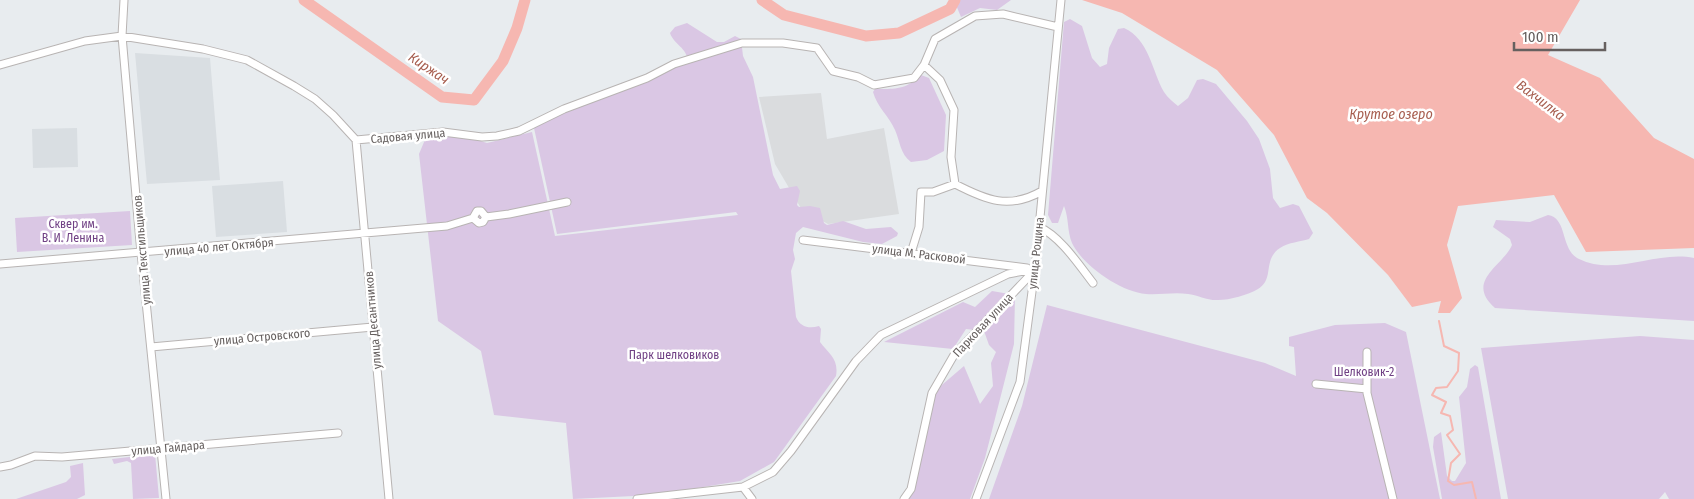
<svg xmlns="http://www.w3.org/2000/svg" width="1694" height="499" viewBox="0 0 1694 499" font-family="'Fira Sans Condensed',sans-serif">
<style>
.industrial{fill:#dadcde}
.education{fill:#d9dee2}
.green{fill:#dac7e4}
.water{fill:#f6b7b1}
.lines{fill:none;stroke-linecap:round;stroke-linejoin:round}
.stream{stroke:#f6b7b1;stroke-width:2}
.river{stroke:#f6b7b1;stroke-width:11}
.minor-casing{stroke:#b8b4b3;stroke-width:9}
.minor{stroke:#fff;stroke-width:7}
.labels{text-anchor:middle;stroke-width:5;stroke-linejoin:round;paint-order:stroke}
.street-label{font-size:12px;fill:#66605f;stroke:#fff}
.park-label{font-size:12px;fill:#704084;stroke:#fff}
.water-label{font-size:14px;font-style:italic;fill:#a75e4f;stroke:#fff}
</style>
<rect width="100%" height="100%" fill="#e8ecef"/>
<path class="industrial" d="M821,93L827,139L884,128L899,214L828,224L802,210L775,164L759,97Z"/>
<path class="education" d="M135,53L210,58L220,180L147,184Z
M77,128L78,167L33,168L32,129Z
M283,181L287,232L216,237L212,186Z"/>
<path class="green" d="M960,0H1011L997,10L980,8L961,17L956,5Z
M1070,19L1082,26L1092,58L1100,67L1107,64L1109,48L1118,29L1124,28C1149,39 1152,71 1164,92C1168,98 1173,102 1178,106L1188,98L1197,80L1203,79L1216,84L1247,121L1259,139L1270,169L1273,198L1280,208L1293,204L1299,206L1313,233L1309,239C1300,242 1289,242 1280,248C1262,260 1275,279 1258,289C1248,295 1230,300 1218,300C1209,301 1197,295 1188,294C1174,292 1160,295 1146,294C1121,292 1083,266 1072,243C1067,231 1069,218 1064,206L1058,223H1052L1048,215L1064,22Z
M687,23L717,42H724L735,36L741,39L743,56L753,77L773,175L780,189L797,186L800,191L797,205L799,207L810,206L820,208L824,223L827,225L843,221L866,229L891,227L898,233L897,236L882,244L863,242L803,227L796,233L793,250L795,259L791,271L796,317C800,327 809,329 819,326L821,329L820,342C829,354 839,359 836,376L774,462L740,481L654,495L573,499L566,423L494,415L481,351L438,321L419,154L427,135L457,134L487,143L532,132L555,236L738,215L736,212L557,234L534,128L570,110L688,62C687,47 674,45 670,33L675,27Z
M921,75L929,78L946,115L944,151L927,160L911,162C900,154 900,141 895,130C889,116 877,107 873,92L875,89C895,89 906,90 921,75Z
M130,211L132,245L17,252L15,218Z
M1548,215C1568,218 1560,250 1579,259C1616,277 1656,250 1694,258V321L1495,308C1464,281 1504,265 1512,245L1510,239L1493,227L1496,220L1530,222Z
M992,291L1015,295L1014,344L985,458L970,499H909L914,491L936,390L964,366L980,404L993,386L991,363L996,352L989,345L984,331L966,329L953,349L884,342L963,302L975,307Z
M1047,305L1265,363L1296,376L1294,347L1289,346V337L1335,325L1385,323L1406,332L1440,499H989L1022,406Z
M1640,336L1694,340V499H1669L1665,492L1659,499H1508L1481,348Z
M1475,365L1478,367L1501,499H1442L1433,447L1434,437L1441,432L1447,476L1452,481H1455L1466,463L1459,397L1467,387L1470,369Z
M155,454L159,498L133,499L131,463L127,461L114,464L112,459Z
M83,463L85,495L77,499H16L66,482L71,477L70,466Z"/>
<path class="water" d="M1082,0H1580L1548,55L1600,78L1654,138L1694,159V248L1586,252L1554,195L1458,206L1447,245L1462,298L1450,313H1438L1441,301L1412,307L1388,275L1327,213L1307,198L1274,135L1217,70L1122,13Z"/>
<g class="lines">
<path class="stream" d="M1439,321L1444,346L1459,353L1458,371L1447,387L1436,388L1432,395L1446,402L1441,413L1450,416L1453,430L1447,435L1460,454L1451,463L1448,481L1454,485L1472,482L1476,499"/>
<path class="river" d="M304,0L442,97L474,100L503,61L517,28L525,0
M762,0L784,15L866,36L899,33L950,9L955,0"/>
<g class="minor-casing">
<path id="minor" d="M124,0L122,36L140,242L166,499
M0,65L85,41L122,36L203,49L247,60L294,86L315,99L333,115L356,140L443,132L482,137L497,136L519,131L564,109L647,78L674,64L742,43H783L817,48L833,71L858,77L874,85L914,78L924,65L935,39L975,16L1003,14L1058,27
M924,65L940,80L954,110L951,157L955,184
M356,140L389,499
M473,218L479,223L483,222L486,217
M1039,227C1060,236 1079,265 1093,283
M803,240L1027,268
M911,253L919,227L921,192H933L955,184C986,200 1009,210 1042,191
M0,264L447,226L473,218L477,211H481L486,217L509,214L567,202
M151,347L373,327
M1367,352V393L1393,499
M1316,384L1367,389
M0,467L11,465L35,456L62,457L338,433
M743,487L752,499
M637,499L743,487L773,472L791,451L856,361L881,335L1008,274L1035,269
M904,499L911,489L932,393L954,355L1035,270
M976,499L1020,382L1035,269L1061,0"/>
</g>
<use href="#minor" class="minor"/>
</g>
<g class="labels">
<g class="street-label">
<text transform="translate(408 136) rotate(-5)" y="4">Садовая улица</text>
<text transform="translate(219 247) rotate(-5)" y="4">улица 40 лет Октября</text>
<text transform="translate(142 250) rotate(-95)" y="4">улица Текстильщиков</text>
<text transform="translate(1036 253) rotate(-84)" y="4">улица Рощина</text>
<text transform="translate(919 254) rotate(7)" y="4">улица М. Расковой</text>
<text transform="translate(373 320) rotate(-95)" y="4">улица Десантников</text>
<text transform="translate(983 325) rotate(-47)" y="4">Парковая улица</text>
<text transform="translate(262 337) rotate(-5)" y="4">улица Островского</text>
<text transform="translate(168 448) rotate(-5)" y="4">улица Гайдара</text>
</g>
<g class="park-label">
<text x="73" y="228">Сквер им.<tspan x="73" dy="14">В. И. Ленина</tspan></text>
<text x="674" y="359">Парк шелковиков</text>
<text x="1364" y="376">Шелковик-2</text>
</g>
<g class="water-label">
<text transform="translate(429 68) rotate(34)" y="5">Киржач</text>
<text transform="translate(1541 100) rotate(37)" y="5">Вахчилка</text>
<text x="1391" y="119">Крутое озеро</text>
</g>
</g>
<path d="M1514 42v8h91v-8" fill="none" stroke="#66605f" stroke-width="2.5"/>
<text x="1522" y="42" font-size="15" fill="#66605f" stroke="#ffffff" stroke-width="4" paint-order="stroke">100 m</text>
</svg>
